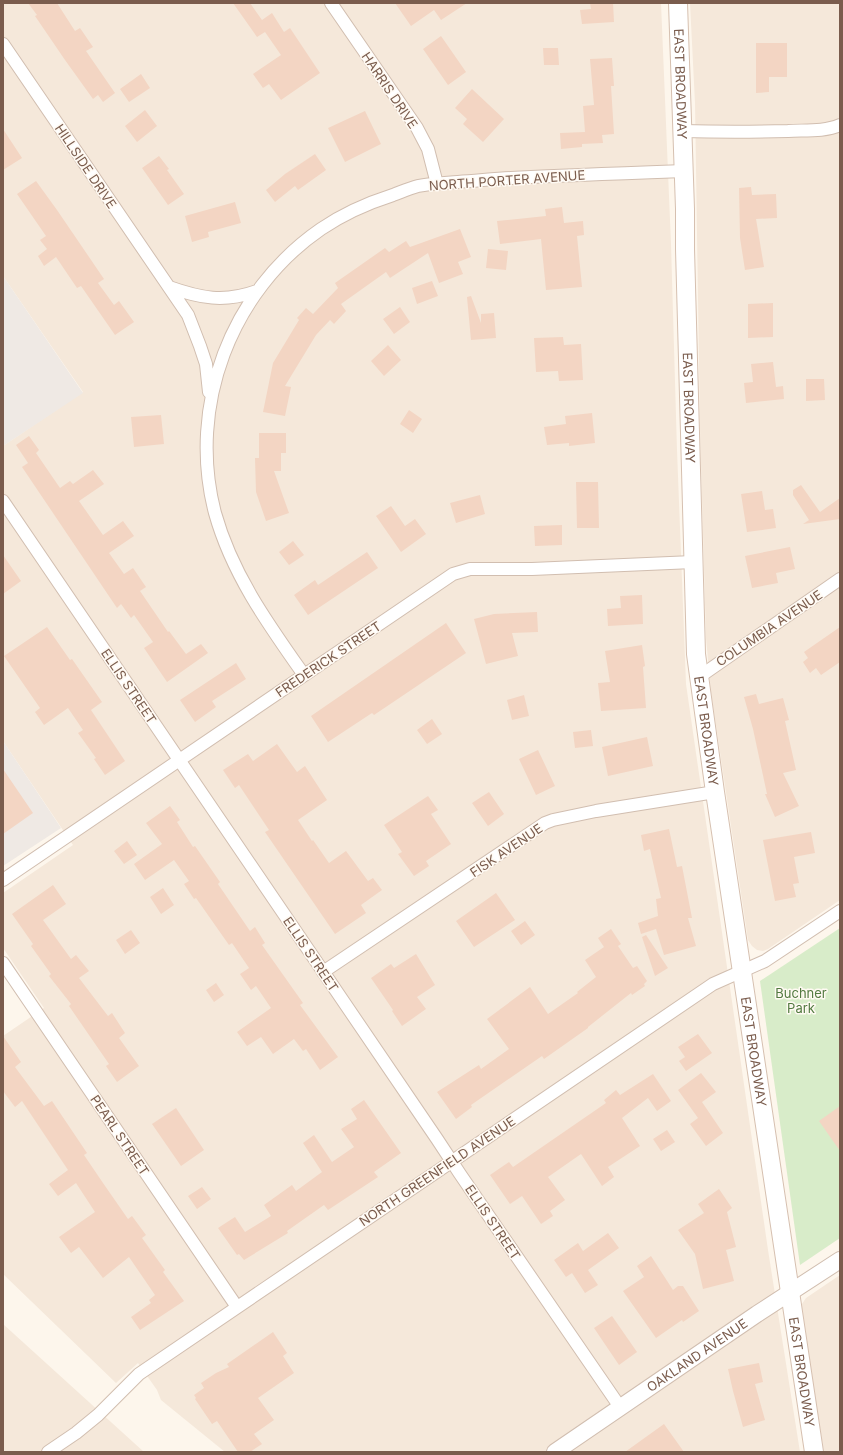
<svg xmlns="http://www.w3.org/2000/svg" width="843" height="1455" viewBox="0 0 843 1455" font-family="Inter,sans-serif">
<style>
.residential{fill:#f5e8da}
.industrial{fill:#efe9e4}
.green{fill:#d8ecc9}
.building{fill:#f3d5c3}
.lines{fill:none;stroke-linecap:round;stroke-linejoin:round}
.minor-casing{stroke:#d1beb0;stroke-width:14}
.tertiary-casing{stroke:#d1beb0;stroke-width:18}
.secondary-casing{stroke:#d6c0b0;stroke-width:20}
.minor{stroke:#fff;stroke-width:12}
.tertiary{stroke:#fff;stroke-width:16}
.secondary{stroke:#fff;stroke-width:18}
.labels{text-anchor:middle;stroke-width:3;stroke-linejoin:round;paint-order:stroke}
.street-label{font-size:13px;fill:#7a5c4d;stroke:#fffaf3}
.park-label{font-size:13px;fill:#537a41;stroke:#fffaf3}
</style>
<rect width="100%" height="100%" fill="#fdf6ec"/>
<path class="residential" d="M3,3H661L671,244L677,450L686,684L768,1250L800,1452H225L161,1400L157,1390L138,1363L116,1383L3,1274V1036L44,1008L3,948V893L73,845L3,741V446L83,392L3,276Z
M690,3H840V900L768,949L763,951L757,950L752,946L748,940L711,692L706,638L700,429L695,103Z
M840,1275V1452H824L801,1309L802,1304L806,1298Z
M3,1324L144,1452H3Z"/>
<path class="industrial" d="M3,276L83,393L3,446Z
M3,741L61,828L3,866Z"/>
<path class="green" d="M840,928V1238L800,1265L760,981Z"/>
<path class="building" d="M28,3H57L75,31L80,28L93,47L86,51L115,93L103,102L98,95L93,99L65,60L35,16L37,15Z
M233,3H250L262,20L272,13L284,32L290,28L320,73L281,100L269,84L263,88L253,74L281,55L265,32L257,37Z
M395,3H467L441,20L434,10L411,26Z
M590,3H613L614,22L582,24L580,10L591,9Z
M441,36L466,72L448,85L423,49Z
M756,43H787V77H769V92L756,93Z
M543,48H558L559,65H544Z
M612,58L614,86H611L614,134L602,135L603,143L582,144V147L561,149L560,133L585,132L583,106L594,105L590,59Z
M141,74L150,88L129,102L120,89Z
M472,89L504,119L483,142L463,124L467,119L455,108Z
M145,110L157,126L137,142L125,126Z
M365,111L381,144L345,162L328,128Z
M3,129L22,158L3,170Z
M315,154L326,170L298,190L295,186L275,202L266,190L285,174Z
M159,156L169,169L167,170L184,194L168,205L142,168Z
M36,181L57,210L104,279L98,283L114,305L119,301L134,322L115,335L81,286L77,288L56,257L44,266L38,256L47,249L40,240L46,236L17,194Z
M751,187L752,195L776,194L777,218L756,219L764,267L745,270L740,238L739,188Z
M235,202L241,223L208,232L209,237L192,242L185,216Z
M562,207L564,223L583,221L584,235L577,236L582,287L546,290L541,239L500,244L497,221L546,216L545,209Z
M460,229L471,257L458,262L463,274L439,283L428,253L390,278L386,272L341,304L346,311L334,324L330,320L316,335L285,386L291,387L285,416L263,412L273,363L299,320L297,318L306,308L313,314L338,288L335,283L385,248L389,252L406,241L410,247Z
M488,249L508,251L506,270L486,268Z
M432,281L438,296L417,304L412,288Z
M471,296L481,323V314L494,313L496,338L471,340L467,297Z
M773,303V337L748,338V304Z
M400,307L410,322L394,334L383,319Z
M563,337L564,345L581,344L583,380L559,381L558,371L536,372L534,338Z
M388,345L401,360L384,376L371,361Z
M773,362L776,387L783,386L784,399L746,403L744,383L753,382L751,364Z
M806,379H824L825,400L806,401Z
M409,410L422,419L413,433L400,424Z
M592,413L595,443L569,446V443L547,445L544,427L566,424L565,416Z
M161,415L164,444L134,447L131,417Z
M259,433H286V453H281V471H274L289,513L266,521L256,492L255,458H259Z
M29,436L39,450L36,453L60,488L70,481L73,484L93,470L104,484L79,501L103,535L123,521L134,536L109,553L124,574L133,568L146,587L140,591L168,632L169,631L186,654L201,644L208,653L167,682L144,648L153,642L134,615L131,618L121,604L117,608L22,467L28,463L16,445Z
M576,482H598L599,528H577Z
M801,485L820,512L840,498V519L803,524L809,520L793,495V490Z
M762,491L765,510L773,509L776,528L747,532L741,494Z
M480,495L485,514L456,523L450,503Z
M391,506L405,526L415,519L426,534L401,552L376,516Z
M562,525V545L535,546L534,526Z
M293,541L304,555L289,565L279,552Z
M790,547L795,569L776,573L778,583L752,588L745,556Z
M367,552L378,568L308,615L294,595L315,580L318,585Z
M3,555L21,581L3,594Z
M642,595L643,624L608,626L607,609L621,608L620,596Z
M537,612L538,632L512,633L518,656L486,664L474,619L494,614Z
M446,623L466,653L374,715L372,713L328,742L311,716Z
M47,627L70,660L72,659L102,702L91,710L125,761L105,775L94,759L96,758L78,733L83,730L68,708L44,725L35,712L40,708L4,656Z
M840,627V662L821,675L816,668L810,673L803,662L808,658L804,652Z
M642,645L645,666L643,667L646,708L601,711L598,683L610,682L605,651Z
M236,663L246,679L212,701L216,707L195,722L180,700Z
M756,694L759,704L783,698L789,720L785,721L796,770L783,773L799,806L775,817L765,794H767L753,729L744,697Z
M524,695L529,716L512,720L507,700Z
M432,719L442,734L427,744L417,730Z
M591,730L593,746L575,748L573,732Z
M647,737L653,766L608,776L602,747Z
M277,744L297,772L305,766L327,800L298,820L312,841L313,840L329,863L346,851L368,881L373,878L382,890L361,905L366,913L335,934L265,832L269,830L239,785L235,788L223,770L248,754L253,761Z
M538,750L555,786L536,795L519,759Z
M3,769L33,813L3,834Z
M489,792L504,814L488,826L472,803Z
M428,796L438,810L431,814L451,844L426,861L429,866L414,876L398,854L402,852L384,825Z
M170,806L180,820L177,822L193,847L195,846L220,882L218,884L250,931L255,927L265,943L262,945L303,1003L300,1005L338,1057L320,1070L306,1049L303,1051L294,1039L273,1054L261,1037L247,1046L237,1032L271,1008L256,986L251,990L240,974L249,968L232,943L229,945L196,898L194,899L184,884L189,881L174,860L145,880L134,864L162,844L146,823Z
M669,829L677,867L682,866L692,918H688L696,946L664,955L656,929L641,934L638,923L658,916L656,899L661,898L650,849L644,851L641,835Z
M811,832L815,853L794,857L799,883L793,884L796,897L775,901L763,840Z
M127,841L137,855L124,864L114,851Z
M53,885L66,904L43,920L71,959L76,955L89,971L79,978L108,1016L112,1013L125,1033L119,1038L139,1066L117,1082L106,1066L109,1064L69,1006L71,1004L49,976L51,974L31,946L33,944L12,914Z
M163,888L174,905L161,914L150,897Z
M496,893L515,920L474,947L456,921Z
M525,921L535,935L521,945L511,931Z
M611,929L621,944L618,946L633,968L637,966L647,981L644,984L645,986L632,995L631,993L588,1027V1028L544,1059L542,1056L471,1105L472,1107L456,1119L437,1092L479,1065L481,1069L509,1049L487,1019L530,987L548,1014L578,993L577,992L596,977L585,960L604,947L598,938Z
M131,930L140,943L125,954L116,940Z
M646,935L668,968L655,976L642,937Z
M416,954L435,985L417,997L426,1009L402,1026L392,1011L393,1010L371,978L391,964L394,968Z
M216,983L224,995L214,1002L206,990Z
M698,1034L712,1053L686,1071L679,1061L685,1057L678,1047Z
M3,1036L21,1062L15,1067L44,1106L52,1101L87,1153L84,1155L103,1183L128,1219L132,1216L146,1235L142,1238L165,1270L163,1272L184,1301L140,1330L131,1317L151,1303L149,1300L155,1295L129,1257L103,1278L79,1247L71,1253L59,1237L95,1212L76,1183L58,1196L49,1184L68,1170L22,1101L15,1107L3,1091Z
M701,1073L716,1092L702,1102L723,1133L706,1146L690,1124L698,1118L678,1090Z
M653,1074L671,1101L657,1111L648,1098L622,1118L640,1146L608,1167L614,1177L602,1186L581,1154L548,1177L565,1200L550,1211L553,1216L541,1224L522,1196L510,1204L490,1175L509,1162L513,1167L606,1103L604,1100L616,1090L620,1095Z
M364,1100L401,1153L374,1172L378,1177L328,1210L324,1205L287,1231L288,1233L244,1260L239,1254L237,1255L218,1228L235,1217L245,1232L271,1216L264,1205L292,1185L296,1191L322,1172L303,1143L314,1135L332,1162L354,1147L341,1129L357,1119L351,1109Z
M840,1106V1151L819,1121Z
M176,1108L204,1150L181,1166L152,1124Z
M667,1130L675,1142L661,1151L653,1139Z
M202,1187L211,1199L197,1209L188,1196Z
M719,1189L732,1208L727,1212L736,1247L726,1250L734,1281L703,1289L695,1254L678,1230L704,1213L698,1204Z
M608,1233L619,1248L588,1270L598,1285L585,1293L572,1273L566,1277L554,1260L578,1243L583,1251Z
M651,1256L673,1290L678,1286H683L699,1311L683,1322L682,1320L656,1338L623,1291L644,1277L637,1266Z
M612,1316L637,1352L619,1365L594,1328Z
M273,1332L287,1353L283,1356L294,1373L258,1398L274,1420L254,1434L262,1444L250,1452H238L217,1421L212,1424L195,1399L196,1398L194,1395L204,1388L201,1383L216,1373L229,1367L227,1364Z
M759,1363L763,1382L755,1384L765,1420L743,1427L733,1391L728,1369Z
M664,1424L684,1452H625Z"/>
<g class="lines">
<g class="minor-casing">
<path id="minor" d="M331,3L417,128L428,149L437,184
M3,44L188,315L200,346L206,364L209,392
M682,131C717,132 752,132 788,131C805,130 824,132 840,125
M169,287C200,298 224,303 257,291
M3,501L437,1139L460,1174L620,1407
M304,675C268,624 232,574 215,513C187,406 231,291 321,229C343,214 368,203 393,195C401,192 410,188 418,186C431,183 445,183 458,182C475,181 493,179 511,178C568,175 626,173 683,171
M699,677L840,579
M3,880L453,574L470,569H532L693,562
M3,963L237,1307
M323,972L545,823L553,820L596,811L715,792
M48,1452L76,1433L98,1415L139,1374L713,984L765,961L840,911"/>
</g>
<g class="tertiary-casing">
<g id="tertiary">
<path id="s1" d="M555,1452L757,1314L840,1260"/>
</g>
</g>
<g class="secondary-casing">
<g id="secondary">
<path id="s2" d="M678,3L685,209V249L696,654L715,792L814,1452"/>
</g>
</g>
<use href="#minor" class="minor"/>
<use href="#tertiary" class="tertiary"/>
<use href="#secondary" class="secondary"/>
</g>
<g class="labels">
<g class="street-label">
<text dy="5" stroke="none"><textPath href="#s2" startOffset="81">EAST BROADWAY</textPath></text>
<text transform="translate(390 90) rotate(56)" y="5">HARRIS DRIVE</text>
<text transform="translate(86 166) rotate(56)" y="5">HILLSIDE DRIVE</text>
<text transform="translate(507 180) rotate(-4)" y="5">NORTH PORTER AVENUE</text>
<text dy="5" stroke="none"><textPath href="#s2" startOffset="405">EAST BROADWAY</textPath></text>
<text transform="translate(769 628) rotate(-34)" y="5">COLUMBIA AVENUE</text>
<text transform="translate(328 659) rotate(-34)" y="5">FREDERICK STREET</text>
<text transform="translate(129 686) rotate(56)" y="5">ELLIS STREET</text>
<text dy="5" stroke="none"><textPath href="#s2" startOffset="729">EAST BROADWAY</textPath></text>
<text transform="translate(506 850) rotate(-34)" y="5">FISK AVENUE</text>
<text transform="translate(311 954) rotate(56)" y="5">ELLIS STREET</text>
<text dy="5" stroke="none"><textPath href="#s2" startOffset="1053">EAST BROADWAY</textPath></text>
<text transform="translate(120 1135) rotate(56)" y="5">PEARL STREET</text>
<text transform="translate(437 1171) rotate(-34)" y="5">NORTH GREENFIELD AVENUE</text>
<text transform="translate(493 1222) rotate(56)" y="5">ELLIS STREET</text>
<text dy="5" stroke="none"><textPath href="#s1" startOffset="172">OAKLAND AVENUE</textPath></text>
<text dy="5" stroke="none"><textPath href="#s2" startOffset="1377">EAST BROADWAY</textPath></text>
</g>
<g class="park-label">
<text x="801" y="998">Buchner<tspan x="801" dy="15">Park</tspan></text>
</g>
</g>
<rect width="843" height="1455" fill="none" stroke="#7a5c4d" stroke-width="8"/>
</svg>
